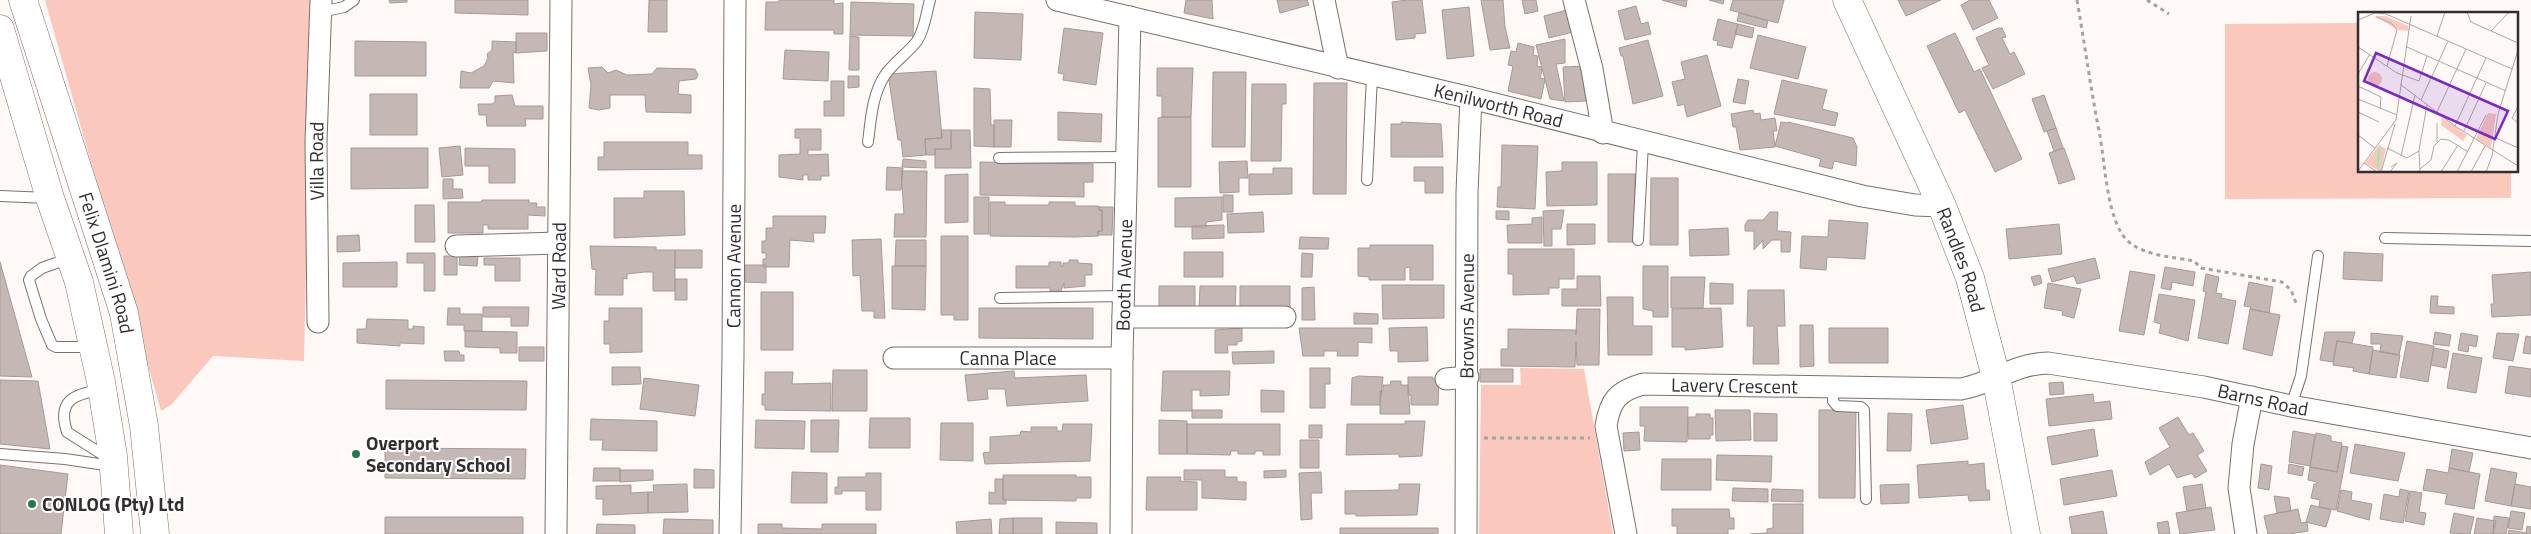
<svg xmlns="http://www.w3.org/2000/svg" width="2531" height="534" viewBox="0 0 2531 534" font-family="'Titillium Web',sans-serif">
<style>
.green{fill:#fac8bd}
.building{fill:#c4b7b4;stroke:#a69a97}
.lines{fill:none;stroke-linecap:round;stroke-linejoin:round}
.lane-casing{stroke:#7c706d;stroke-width:12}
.street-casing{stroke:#7c706d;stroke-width:23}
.secondary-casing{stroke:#7c706d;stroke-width:29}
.path{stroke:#a7a2a1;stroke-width:3;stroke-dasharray:4 4;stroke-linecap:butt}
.lane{stroke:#fff;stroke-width:10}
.street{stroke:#fff;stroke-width:21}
.secondary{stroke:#fff;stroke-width:28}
.poi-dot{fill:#25794b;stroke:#fff;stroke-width:2}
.labels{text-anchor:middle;stroke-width:4;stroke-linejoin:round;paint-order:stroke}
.street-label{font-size:19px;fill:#332e2d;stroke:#fff}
.poi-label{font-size:19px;font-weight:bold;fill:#332e2d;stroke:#fff;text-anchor:start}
.inset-river{fill:none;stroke:#94eeb4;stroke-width:2.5}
.inset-road{fill:none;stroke:#ada8a6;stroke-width:1}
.view{fill:#7b2cbf;fill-opacity:0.15;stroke:#7b2cbf;stroke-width:2.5}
.inset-edge{fill:none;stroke:#332e2d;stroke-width:2.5}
</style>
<rect width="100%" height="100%" fill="#fef9f7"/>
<path class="green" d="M45,0H312L304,361L213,356L172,404L161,411Z
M2360,23V171H2511V198L2225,199V24Z
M1520,368L1584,369L1613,534H1479L1481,385H1521Z"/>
<path class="building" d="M389,0H407V2L390,3Z
M455,0H528V15L455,13Z
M649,0H667V32H648Z
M779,0H834V4L843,3V34H834V30H765L766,2H779Z
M1186,0H1212L1213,19L1184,13Z
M1277,0H1307L1309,5L1280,13Z
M1407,0H1422L1426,33L1415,34V38L1396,40L1392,2Z
M1481,0H1503L1505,27L1510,48L1490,50Z
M1522,0H1536L1538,11L1525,14Z
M1662,0H1687L1686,7Z
M1709,0H1724L1723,4Z
M1733,0H1784L1778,23L1730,10Z
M1898,0H1941L1906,16Z
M1970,0H1989L1998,18L1973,30L1961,5Z
M851,2L914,4L913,36L850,35Z
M1636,6L1641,24L1648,22L1651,34L1625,40L1618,11Z
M1469,7L1474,56L1447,59L1442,10Z
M1567,10L1573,32L1549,38L1544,16Z
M975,12L1023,14L1021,60L974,58Z
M1739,13L1768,21L1766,28L1737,21Z
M1718,19L1738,24L1732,48L1717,45L1718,41L1713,40Z
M1738,24L1754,28L1752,38L1735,34Z
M1064,28L1103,33L1096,85L1063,80L1064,74L1058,73Z
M1998,28H2002L2006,37L2002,38L2010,54L2014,52L2025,74L1993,89L1982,68L1989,65L1976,38Z
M516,33H547V51L516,53Z
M1955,33L1974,72L1980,69L2022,159L1995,172L1965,110L1959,113L1927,46Z
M1758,35L1806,47L1798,79L1750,68Z
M850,36L859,37V70H849Z
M1565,39V63L1556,64L1564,101L1550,99L1536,45Z
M1648,40L1663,96L1633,104L1623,56H1621L1619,48Z
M355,41L426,42V76H355Z
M492,41L516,42V53L513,52L514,83L493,81L489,88H460L461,71L471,73L484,66L488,58L487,54L492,50Z
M1518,43L1534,47L1533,55L1538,56L1537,66L1541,67L1542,71L1540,78L1545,79L1541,99L1508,91L1513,66L1508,65L1511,51L1516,52Z
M785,50L829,52L828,81L783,79Z
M1707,55L1721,106L1687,117L1684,104L1678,106L1672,82L1685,79L1681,62Z
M1584,66L1586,101L1565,102L1563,67Z
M602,67L608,73L616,70L627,75L652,74L657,68L695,69L698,75L696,79L679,81L678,94L691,95V113L646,112L645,95H610V108L599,110L589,108L591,85L588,68Z
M1157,68H1193L1191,117H1162V96H1157Z
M936,71L942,138L925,139L926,155L903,157L901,140H898L888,74Z
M1213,72H1246L1245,147H1212Z
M848,76H859V87L848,88Z
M1738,79L1749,81L1745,104L1733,102Z
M1782,80L1827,90L1822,109L1838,113L1835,126L1774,114Z
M831,81H844V116H824V101H831Z
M1314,83H1347L1346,194H1313Z
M1252,84H1286V104H1282L1281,161H1251Z
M974,88L990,89L991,125H994V147L974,146Z
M370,94H417V135H370Z
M512,95L515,106H543V119H525L526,126H487L486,115H479L478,104H492L495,102V96Z
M2044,95L2056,128L2044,132L2032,99Z
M1753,110L1754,114L1760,113L1761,120L1775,118L1777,131H1773L1775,147L1740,150L1736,127H1733L1731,114Z
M1058,112L1102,114L1101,142L1058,140Z
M1162,117H1191V187H1158V118Z
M994,120H1012L1011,147H994Z
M1401,122L1441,124L1443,157H1391V124H1401Z
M1781,122L1788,123V122L1853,138L1857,147L1856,166L1834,161L1832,169L1819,166L1821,159L1775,146Z
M2056,128L2063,148L2054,151L2047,131Z
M795,129H821V150H808V155L828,154L829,176H821V180H808V175H803V180L779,177V155L800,154V138H795Z
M941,130H951V149H935V155H926L925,139L942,138Z
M951,130H970L971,168H935V149H951Z
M604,142H688V155H702V169L598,170V157H604Z
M1502,145L1538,146L1535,209L1497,207L1498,187H1501Z
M460,146L463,175L442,177L439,148Z
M351,148H428V188L351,189Z
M465,148L515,149V183H489V166H465Z
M2064,148L2075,179L2059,184L2049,153Z
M903,159L926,161V168L902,167Z
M1247,161L1248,178H1239V192L1220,193L1219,162Z
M980,162L1093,164V182H1084V197L980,195Z
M1562,162H1597V205L1547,206L1546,172L1562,171Z
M887,167L903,168L901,190H886Z
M1414,167H1443V193H1425V181H1414Z
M1273,168H1292V194L1249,195V174H1273Z
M901,171H927L926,237H894L895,214H904Z
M968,174V222L945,223V175Z
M1608,174H1635V242H1608Z
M1651,178H1678V245H1650Z
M443,179H453V189H462L463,198L443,199Z
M644,191H684L685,235L614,238V198H644Z
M1223,195H1233V212H1223Z
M974,197H989V234H974Z
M1222,197V220L1206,222V227H1175V198Z
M482,200H529V203H537L536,207H545V216L528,215V229H488V225H483V233H448V202H481Z
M990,202H1005V205H1049V202H1075V206H1099V210H1102V231H1098V236L1075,237L990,236Z
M415,205H434L435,242H415Z
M1099,207H1113L1112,235H1098V231H1102V210H1099Z
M1564,210L1561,229H1552V246H1544L1543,211Z
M1496,211H1509V220L1496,219Z
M1263,212L1264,232L1228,233L1227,214Z
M1770,212H1778L1777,231L1791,232L1790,252H1781V240H1772L1763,249V240L1754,250V231H1745V225L1748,220H1763Z
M773,216H826L825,233H813L814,242L790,240L789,267H763V259H766V253H762V241H766V228H773Z
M1542,217V243H1508L1507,225L1532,224V218Z
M1829,220L1868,223L1865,259L1827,257L1826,270L1800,268L1802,236L1828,237Z
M1567,224H1595V244L1567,245Z
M2059,224L2062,254L2009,259L2006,229Z
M1224,225V238L1192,239V226Z
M1728,228L1729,255L1690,256L1689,230Z
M359,235L360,251L337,252V236Z
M941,236H968V320H954V315H941Z
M1300,237L1329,238L1328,249H1299Z
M881,239L885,318H874V311H862L860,275L853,276L852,240Z
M896,240H926V266H895Z
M1370,245H1433V280H1410V267L1405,268V280H1369V277L1358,276V248H1370Z
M590,246L656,247V250H675V291H653V272H645L627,274V279L623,278V295H595L596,270L592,269Z
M1508,249H1574V279H1559V288H1549V294L1513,295V274H1508Z
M675,250H702V268H675Z
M1184,252H1223V277H1184Z
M2344,252L2383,254L2382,281L2343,279Z
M407,253H435V291H424V263H407Z
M1302,253L1313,254L1312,277H1301Z
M460,254L478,255L477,266L459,265Z
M444,256H457V275H444Z
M484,258H520V281H495V265H484Z
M2095,258L2100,278L2077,284L2074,276L2052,282L2048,269Z
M1069,260H1078V263L1092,264V275H1085V286L1064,288V283L1061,291H1050V288H1016V266H1049V262H1061V266H1063V263H1069Z
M0,262L32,377L0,376Z
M397,262V287H343V263Z
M745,265H766V283L745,282Z
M892,266H926L925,310L892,309Z
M1643,266H1668V317H1653V311L1643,309Z
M2165,267L2195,272L2193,286L2172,282L2171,290L2161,288Z
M2130,271L2155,275L2144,335L2119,331Z
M2531,272V315L2492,317L2491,304H2494L2492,275Z
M2206,274L2219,277L2216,293L2222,294L2221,298L2236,301L2228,344L2198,338L2206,292L2203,291Z
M2040,275L2042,283L2034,286L2031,277Z
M1577,276H1600L1601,306H1562V289H1577Z
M1671,277H1705L1703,308H1671Z
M675,279H687V300H675Z
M2249,282L2273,287L2269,313L2250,309L2251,307L2244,306Z
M1710,283L1733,284V304H1710Z
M2048,283L2081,289L2074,318L2062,315L2063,311L2044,308Z
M1382,285H1444V318L1383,319Z
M1159,286H1195V311H1159Z
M1200,286H1236L1235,312L1199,311Z
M1240,286H1290V312H1240Z
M1314,287L1315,320H1302V288Z
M1748,290H1784L1785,326H1777L1779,364H1753L1754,326H1747Z
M761,292H793V350H761Z
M2159,294L2195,300L2188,341L2159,333L2161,324L2154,322Z
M2431,296H2438L2437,306L2454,307V314L2430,313Z
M1607,297H1633V326H1652V355H1608Z
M483,307H529L528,326H511V317H483Z
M448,308H460V314H482V331H464V325H447Z
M609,308H642V352L610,353V344H604V321H609Z
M979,308H1093V339L979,338Z
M1721,308L1723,347L1685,350V347H1672V309Z
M1577,309H1600L1599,365H1577L1576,342L1575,367L1501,366V349H1508V329L1576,330V335Z
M2250,309L2280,315L2272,356L2243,349Z
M1354,313L1378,314V324H1354Z
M367,319L408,320V329H413V326L424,327V344L400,343V346L357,343V329H366Z
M1800,325H1813L1814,366L1800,367Z
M1427,327L1428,361L1398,362V351H1390L1389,328Z
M1242,328V341L1237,342V345H1227L1228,353H1215V330Z
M1299,328H1372V343L1358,342V356H1337L1338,351H1324V356H1303Z
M1829,328H1888V363H1829Z
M465,331L517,332V353H500V348L465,347Z
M2325,332H2355L2352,343L2337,341L2333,362L2320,360Z
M2435,332L2451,335L2449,346L2433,344Z
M2371,333L2403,336L2399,355L2380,352L2381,344H2371Z
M2461,333L2478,336L2476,347L2469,345L2468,352L2458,350Z
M2497,333L2519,334L2513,361L2493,358Z
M2526,336L2531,337V354L2523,353Z
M2337,341L2373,347L2369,374L2353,371L2354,368L2333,365Z
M2407,341L2434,346L2428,382L2400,377Z
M519,347H544V361H519Z
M2434,348L2449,351L2446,368L2431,365Z
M2373,350L2400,355L2396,378L2369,374Z
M444,351H459L460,355H464V361H445Z
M1274,351V363L1233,364L1232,352Z
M2453,353L2482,358L2476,393L2447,388Z
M2509,366L2531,369V397L2505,393Z
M612,367H640L641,384L612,385Z
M1310,368H1330V384H1325V408H1310Z
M1480,369H1513V382H1480Z
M833,370H867V411H832Z
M1014,371L1015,378L1086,375L1088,401L1007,406L1005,389H987L988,399L968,401L965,375Z
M1163,371H1230L1229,395L1200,396V390H1192V411H1161Z
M765,372H793L792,384L831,383V411L765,410V405H762V394H765Z
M1358,376L1383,377L1380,405H1351L1352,378Z
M1408,377H1433V379H1439L1438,405H1411V395H1408Z
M644,378L699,385L695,416L640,409Z
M0,380L38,381L50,449L0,444Z
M386,380L527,381L526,410L386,409Z
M1391,381H1401V385H1408L1410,414H1380V391H1383V385H1390Z
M2063,382L2064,394L2050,395L2049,383Z
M1261,390L1284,391V412H1261Z
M2093,394L2094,403L2110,401L2112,419L2049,426L2046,399Z
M1963,405L1968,439L1931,444L1926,410Z
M1640,407H1688L1687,442L1644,441L1645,426H1640Z
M1192,410H1222V418H1192Z
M1715,410H1750L1751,440L1716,441Z
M1819,410H1856L1855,498H1819Z
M1754,413L1777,414V441H1754Z
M1888,413L1912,414L1911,451H1887Z
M1696,414H1710V418H1713V435H1710V439H1688V417H1696Z
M2178,417L2189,435L2193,433L2204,451L2197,455L2207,471L2195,478L2192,473L2177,478L2169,464L2150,475L2145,462L2170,447L2159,428Z
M870,418H910V448H869Z
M591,419L657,421V451L602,450L603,440H590Z
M756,420L805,421L804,449L755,448Z
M811,420H839L838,452H811Z
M1159,420L1187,421V454H1159Z
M1405,421H1425L1422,456L1399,457V454L1346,455L1347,424H1405Z
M941,423H973V461L940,460Z
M1063,424H1092L1090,461L985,464L983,453L990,452V437L1020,435L1021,431L1031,432V427H1057V431H1062Z
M1187,424H1280V455H1263V451H1255V454H1238V451H1231L1230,455L1187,454Z
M1309,425H1322V438H1309Z
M2094,429L2098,456L2052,465L2047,437Z
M2293,431L2315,435L2310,466L2289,462Z
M1639,432L1640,450L1624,451L1623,433Z
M2316,433L2331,436V441L2342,443L2337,472L2310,467Z
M1300,440H1319V468H1300Z
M2355,444L2405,453L2398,481L2350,473Z
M2342,446L2348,447L2336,510L2319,507L2320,500L2311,498L2314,484H2317V482L2308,480L2310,467L2337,472Z
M385,448L526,449L525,479L385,478Z
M2452,449L2473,453L2469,472L2449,468Z
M1717,455L1772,456L1771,482L1716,480Z
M1662,459H1711V490H1661Z
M1968,461V465L1984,463L1986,490H1989L1990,500L1969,501L1968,495L1919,498L1917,465Z
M2261,464L2272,466L2269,490L2258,488Z
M2289,464L2304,467L2302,476L2288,473Z
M0,465L68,474L61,534H0Z
M594,468H620V481H593Z
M2449,468L2480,474L2474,509L2445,504L2447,494L2423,490L2427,469L2448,473Z
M2491,468L2517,473L2511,506L2485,501Z
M694,469L714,470V488H694Z
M620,470H653V480L620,482Z
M1184,470H1225V477H1237V482H1246V500L1202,498V480H1184Z
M1286,470V477L1264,478V471Z
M2112,470L2117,496L2064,505L2060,479Z
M792,472L827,473V503H791Z
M1321,472L1322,493H1311L1312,519L1301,520L1299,473Z
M866,473H881V510H866V491H842V494H835V487H838V477H866Z
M1003,475H1076V477H1091V498H1076V501L1003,500Z
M1147,477H1181L1180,481L1197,482V510H1146Z
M995,479H1003V500H1006V504H989V492L995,493Z
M687,484L688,512L648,513V492H654L653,485Z
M1399,484H1420L1417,515L1356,516V514H1345V491L1399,490Z
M1909,484V503L1881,504L1880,485Z
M2202,484L2206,508L2187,511L2183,487Z
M2515,484L2531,487V509L2511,506Z
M631,485V493L648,492V513L603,515V499H596V486Z
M1733,488L1768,489V502L1732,501Z
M1772,489L1803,490V502L1771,501Z
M2400,489L2409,491L2403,523L2380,519L2384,494L2399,497Z
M2341,490L2352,492L2351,500L2372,504L2369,520L2337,511Z
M2410,491L2422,493L2419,512L2426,513L2424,525L2405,521Z
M2274,496L2289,498L2291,511L2277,513Z
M1773,504H1803V534H1750L1767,533V529L1773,528Z
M2311,505L2331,510L2326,527L2306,522Z
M2211,507L2215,530L2180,534L2176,513Z
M1672,509H1729L1730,518H1734V529H1728V534H1677V526H1672Z
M2298,509L2301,523L2307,522L2308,531L2290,534H2268L2264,516Z
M2103,511L2107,534H2072L2069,517Z
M2511,511L2525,513L2522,530L2508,528Z
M2454,513L2474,517L2470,534L2450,533Z
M2494,516L2509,518L2506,534H2493Z
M385,517H523V534H385Z
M1013,518H1042V534H1013Z
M1013,518V534H999L1000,519Z
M2477,518L2496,521L2493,534H2474Z
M664,519L713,520V534H663Z
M991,519L992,534H957L956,522Z
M2168,521L2170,534H2159L2157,523Z
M1056,522L1097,523V534H1056Z
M597,524L635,525V534H596Z
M758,524H782V528L822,529V524H876V534H758Z
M2527,526L2531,527V534H2508L2509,530L2526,533Z
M1340,528H1438V534H1340Z"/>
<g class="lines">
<g class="lane-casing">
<path id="lane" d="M321,12L344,7L354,0
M868,142C871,119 872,95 885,75C894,62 908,53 917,41C925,29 926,14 930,0
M999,158L1126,157
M1367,180L1372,76
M0,196L49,198
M2385,238L2531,241
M1638,240L1643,143
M70,258L42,268L31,276L29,280L41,319L52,345L56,347H93
M1000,298L1123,296
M1833,388V401L1837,406L1861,407L1864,410L1866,499
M101,390C73,394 57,401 67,432L108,458
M2291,406L2301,376L2318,256
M0,454L65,459L112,466"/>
</g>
<g class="street-casing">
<g id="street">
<path id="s1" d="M1057,0L1471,98L1862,196L1915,205L1942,206"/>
<path d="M1324,0L1338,68"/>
<path d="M1574,0L1592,69L1603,133"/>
<path d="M456,246L558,243"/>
<path d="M1123,317H1285"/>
<path id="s2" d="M318,322L316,142L321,0"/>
<path id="s3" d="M894,358H1122"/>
<path d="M1446,379L1468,377"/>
<path id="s4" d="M556,534L561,0"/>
<path id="s5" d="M730,534L733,355L735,0"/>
<path id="s6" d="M1121,534L1122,358L1130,17"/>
<path id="s7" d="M1466,534L1467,192L1471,98"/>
<path id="s8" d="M1626,534L1606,426C1610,400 1618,391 1643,384L1961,389C1994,383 2013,364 2048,363L2204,387L2291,406L2531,448"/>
<path d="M2246,534L2239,488L2243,444L2252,397"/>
</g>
</g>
<g class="secondary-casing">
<g id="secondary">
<path id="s9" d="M23,0L124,313L144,426L155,534"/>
<path id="s10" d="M1847,0L1942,206L1970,278L1996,377L2026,534"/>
<path d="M0,29L50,198L79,282L101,382L113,456L119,534"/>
</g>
</g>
<path class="path" d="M2077,0C2085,46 2091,91 2100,136C2105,163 2107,224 2129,242C2145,256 2174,257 2194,261L2201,268L2282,282L2291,290L2296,303
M2147,0L2169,14
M1484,438H1590"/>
<use href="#lane" class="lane"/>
<use href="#street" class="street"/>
<use href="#secondary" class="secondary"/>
</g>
<g class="poi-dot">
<circle cx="356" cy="454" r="5"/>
<circle cx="32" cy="504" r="5"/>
</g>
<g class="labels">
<g class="street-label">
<text dy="7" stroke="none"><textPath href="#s1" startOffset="454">Kenilworth Road</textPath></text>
<text dy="7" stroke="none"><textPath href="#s2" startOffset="161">Villa Road</textPath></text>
<text dy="7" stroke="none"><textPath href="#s10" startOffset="284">Randles Road</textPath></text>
<text dy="7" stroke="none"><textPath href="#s9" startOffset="276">Felix Dlamini Road</textPath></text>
<text dy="7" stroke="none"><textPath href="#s4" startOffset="268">Ward Road</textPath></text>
<text dy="7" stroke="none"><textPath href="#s5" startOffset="268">Cannon Avenue</textPath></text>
<text dy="7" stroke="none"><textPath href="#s6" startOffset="259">Booth Avenue</textPath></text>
<text dy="7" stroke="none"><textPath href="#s7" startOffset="218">Browns Avenue</textPath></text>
<text dy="7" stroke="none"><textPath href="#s3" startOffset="114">Canna Place</textPath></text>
<text dy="7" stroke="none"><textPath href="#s8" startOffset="262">Lavery Crescent</textPath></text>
<text dy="7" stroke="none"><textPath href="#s8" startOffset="798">Barns Road</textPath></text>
</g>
<g class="poi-label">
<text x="366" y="450">Overport<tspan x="366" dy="22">Secondary School</tspan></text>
<text x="42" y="511">CONLOG (Pty) Ltd</text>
</g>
</g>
<g transform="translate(2358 12)">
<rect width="160" height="160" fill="#fef9f7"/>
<path d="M17,4H27L50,14L51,19L40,18ZM10 67a7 7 0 1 1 14 0a7 7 0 1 1-14 0ZM130,101L138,102L133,136L118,127ZM84,105L109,123L105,129L83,113ZM21,133L28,137L23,160L7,151Z" fill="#fac8bd"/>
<path class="inset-river" d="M20,155L21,137"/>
<path class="inset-road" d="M109,0L113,10L160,31M18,5L33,11L39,18L29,54M0,8L17,1L28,2L154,57M133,19L151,0M79,24L87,0M0,35L39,61L61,69L69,44M49,35L148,79M0,62L12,42M42,72L97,114L160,154M0,74L23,85L22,97M0,87L39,103M63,88L90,29M160,95L154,106L160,111M0,100L21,110M79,100L108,37M97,114L128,46M106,119L128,71M0,123L17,136M138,126L160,136M79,130V111M29,136L49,146L61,139M43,144L57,83M6,151L19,160M62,157L73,148L76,134L83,127L91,128L110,140M0,159L38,108L53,4M23,160L37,112M32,160L39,151L33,155M62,160L61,138L69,93M83,160L100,133M99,160L128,103M113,160L127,134M128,160L134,144L140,102L160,38"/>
<path class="view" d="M18,41L150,99L137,127L6,69Z"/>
<rect width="160" height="160" class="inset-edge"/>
</g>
</svg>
